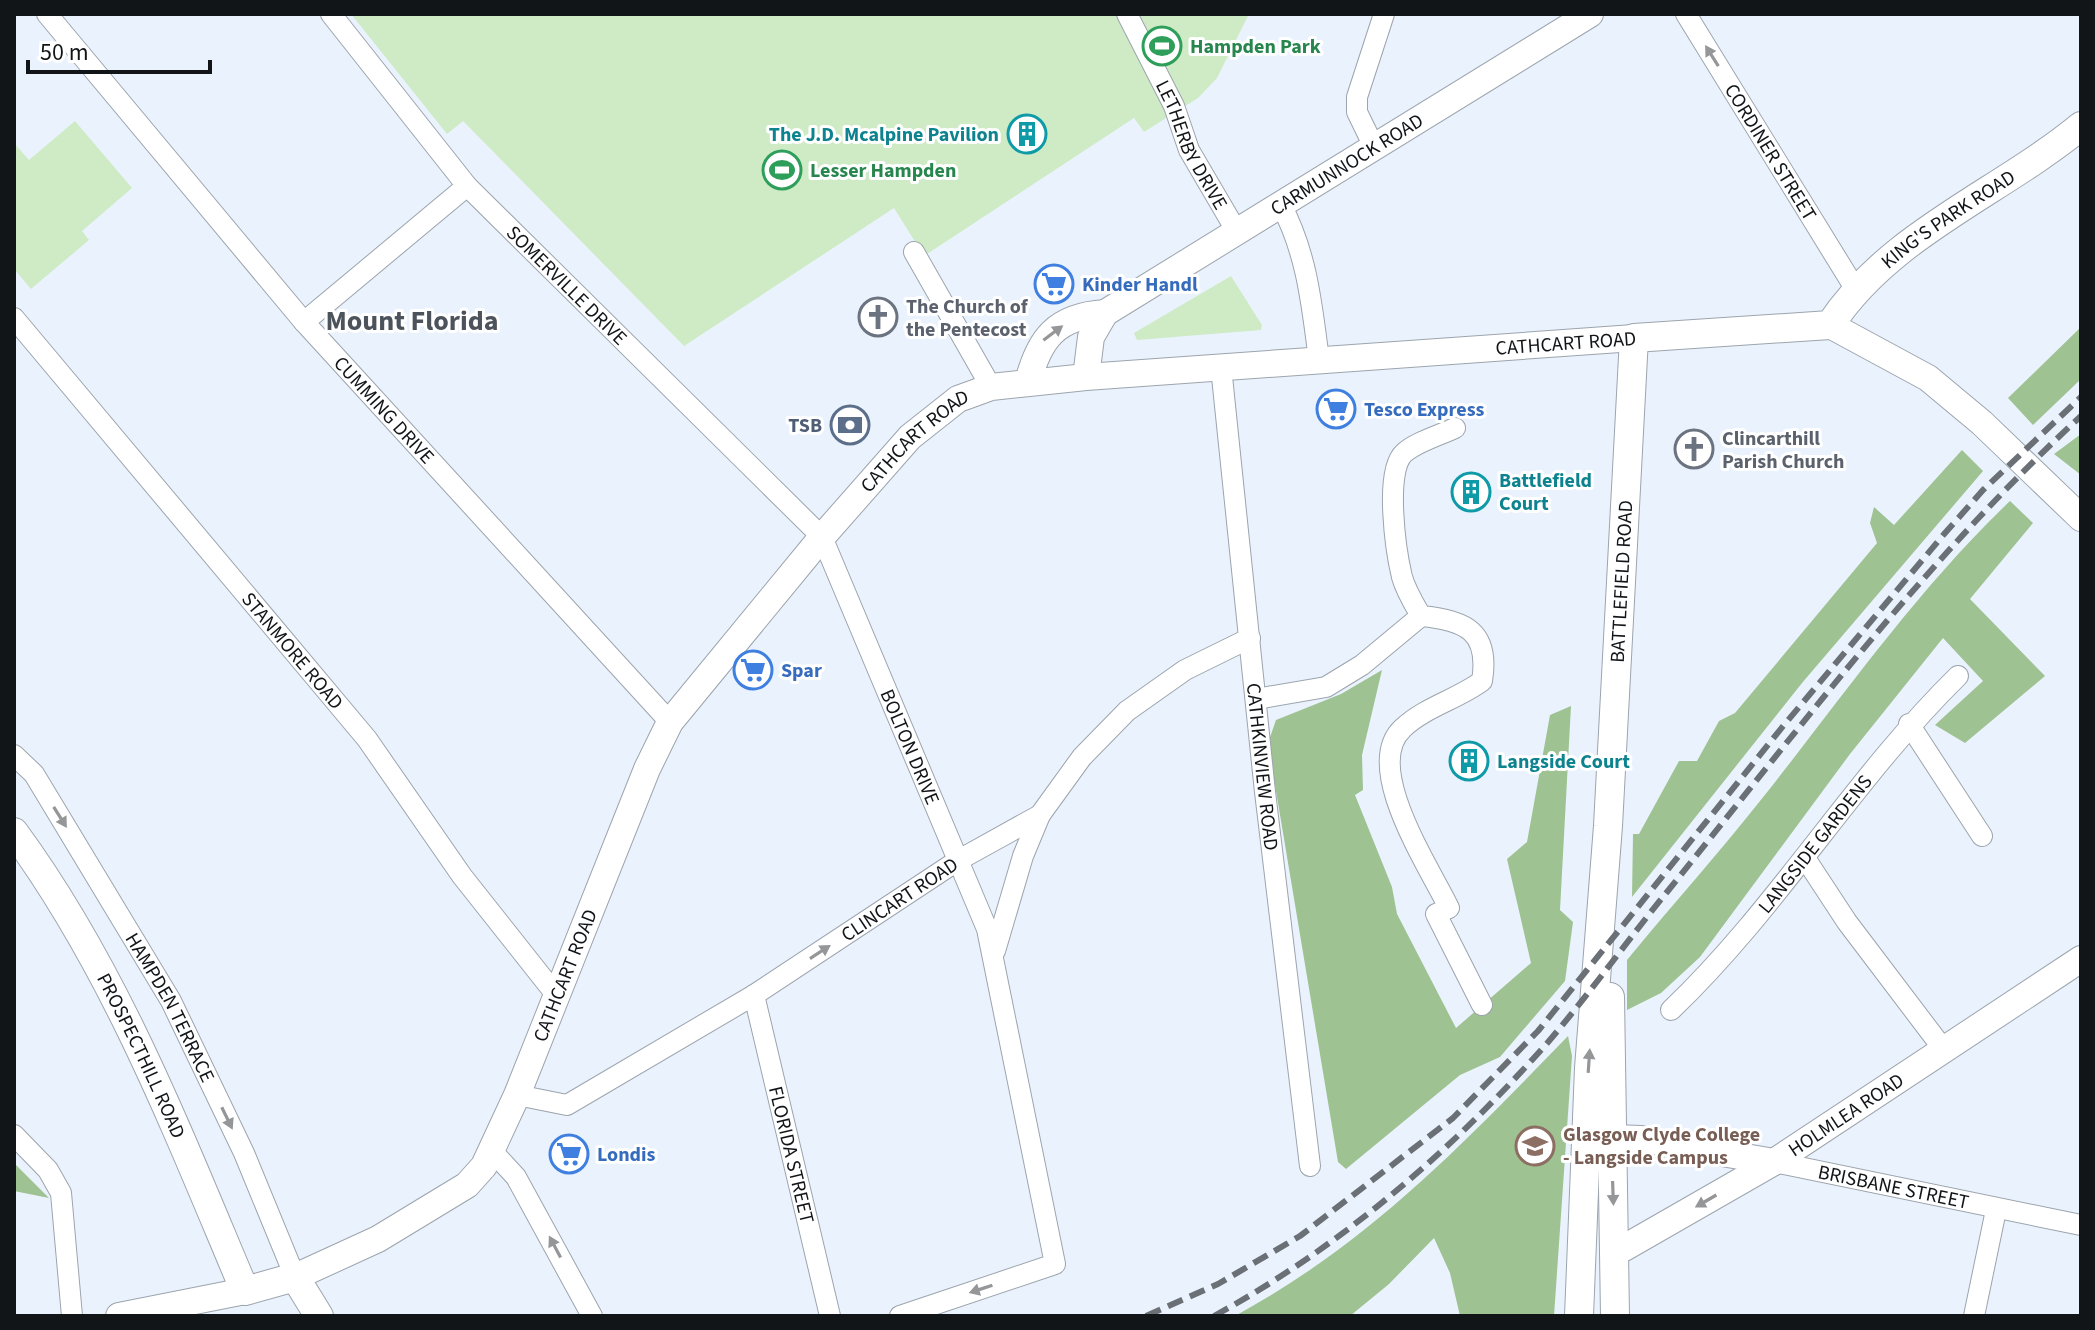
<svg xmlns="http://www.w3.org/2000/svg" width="2095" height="1330" viewBox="0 0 2095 1330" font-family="'Source Sans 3',sans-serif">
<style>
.green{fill:#ceebc5}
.forest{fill:#9ec292}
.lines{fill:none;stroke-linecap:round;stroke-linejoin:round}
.minor-casing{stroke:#9ca4ad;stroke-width:22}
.tertiary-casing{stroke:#9ca4ad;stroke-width:28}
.secondary-casing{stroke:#9ca4ad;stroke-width:30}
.minor{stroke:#fff;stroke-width:20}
.tertiary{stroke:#fff;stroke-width:26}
.secondary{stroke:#fff;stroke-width:28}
.rail{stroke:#6b7076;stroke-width:6;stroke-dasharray:16 8;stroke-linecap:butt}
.oneway{fill:#949697}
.labels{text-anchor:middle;stroke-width:6;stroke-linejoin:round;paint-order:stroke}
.leisure-label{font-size:20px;font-weight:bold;fill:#27864d;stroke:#fff;text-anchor:start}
.culture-label{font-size:20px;font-weight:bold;fill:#0d838f;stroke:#fff;text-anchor:start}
.street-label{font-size:20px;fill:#121518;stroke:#fff}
.shop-label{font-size:20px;font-weight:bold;fill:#366cbe;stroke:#fff;text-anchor:start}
.worship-label{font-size:20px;font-weight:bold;fill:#5b616d;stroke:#fff;text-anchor:start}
.service-label{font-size:20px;font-weight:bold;fill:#4e5e75;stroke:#fff;text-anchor:end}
.education-label{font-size:20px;font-weight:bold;fill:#785e54;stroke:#fff;text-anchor:start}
.district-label{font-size:28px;font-weight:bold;fill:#4c535b;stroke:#fff}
</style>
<rect width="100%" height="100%" fill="#eaf3fd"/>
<path class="green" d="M351,14H1249L1217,78L1198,98L1144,132L1134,118L924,256L894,208L684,346L463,121L447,134Z
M75,121L132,188L82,231L89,240L31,289L14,269V143L29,160Z
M1231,276L1262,325L1261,330L1137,340L1134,333Z"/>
<path class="forest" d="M2081,327V379L2033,425L2008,398Z
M2081,434V475L2054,454Z
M1962,450L1983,471L1802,683L1632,897L1633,834H1639L1679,761H1697L1719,721L1735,713L1877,543L1870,523L1874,507L1894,525Z
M2010,501L2033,523L1970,599L2045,676L1965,743L1935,725L1983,681L1943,638L1850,754L1700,957L1661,993L1627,1010V960C1672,905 1720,852 1764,796C1845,694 1915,592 2010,501Z
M1382,670L1362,755L1363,790L1355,795L1392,887L1397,914L1456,1028L1531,963L1507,859L1527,842L1550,715L1571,706L1560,910L1573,922L1565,981L1500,1057L1460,1075L1346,1169L1338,1162L1268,743L1276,720L1341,694Z
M1568,1036L1572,1056L1554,1316H1460L1450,1273L1434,1238L1389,1284L1350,1316H1235C1369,1243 1463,1144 1568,1036Z
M14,1163L49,1198L14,1191Z"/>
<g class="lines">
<g class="minor-casing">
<g id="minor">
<path id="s1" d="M47,14L304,322L670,722"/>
<path id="s2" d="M331,14L467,186L822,537L987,929L1055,1264L900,1316"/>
<path id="s3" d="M1127,14L1174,106L1189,150L1237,232"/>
<path id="s4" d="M1686,14L1856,290"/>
<path d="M1374,147L1357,112V97L1384,14"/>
<path d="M1281,205C1307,253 1312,306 1319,360"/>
<path d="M914,252L991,387"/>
<path id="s5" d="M14,318L367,739L462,876L557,996"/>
<path d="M304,322L467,186"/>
<path id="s6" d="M1221,367L1265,792L1310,1166"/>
<path d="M1455,428C1440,435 1416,442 1404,453C1384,471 1396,552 1402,577C1406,591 1414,604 1421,616C1466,620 1490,632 1482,681C1458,699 1425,707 1403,728C1361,766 1430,868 1449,908L1436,914L1482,1005"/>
<path d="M1256,699L1326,687L1362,665L1421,616"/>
<path d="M1909,724L1982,836"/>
<path id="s7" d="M14,755L34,774L171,1001L244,1153L295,1277"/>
<path d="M1805,858L1847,922L1944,1050"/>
<path d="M995,951L1023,856L1040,815"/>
<path id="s8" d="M754,995L830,1316"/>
<path id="s9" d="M1671,1010C1778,908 1853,779 1958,676"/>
<path id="s10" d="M517,1095L567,1105L754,995L957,861L1040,815L1082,757L1127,711L1185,670L1250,638"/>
<path d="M14,1135L48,1170L61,1193L72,1316"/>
<path d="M493,1152L516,1177L592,1316"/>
<path id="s11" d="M1774,1162L2081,1225"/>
<path d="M1974,1316L1996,1210"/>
</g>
</g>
<g class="tertiary-casing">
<g id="tertiary">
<path d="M1830,325L1928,378L1982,423L2081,518"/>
<path id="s12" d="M1086,377L1091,337L1105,313L1590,14"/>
<path d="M1028,382C1039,339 1056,316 1105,313"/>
<path d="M1612,1138L1641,1139L1774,1162"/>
<path id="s13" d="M1615,1249L1624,1248L1774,1162L2081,959"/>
<path id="s14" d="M295,1277L378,1239L467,1185L484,1166L517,1095L647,769L670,722L822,537L910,437L958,399L991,387L1086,377L1634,338"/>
<path d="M119,1316L245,1291"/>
</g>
</g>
<g class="secondary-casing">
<g id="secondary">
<path id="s15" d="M14,832C116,971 178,1133 245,1291L295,1277L319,1316"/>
<path d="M1610,997L1615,1316"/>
<path id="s16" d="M1579,1316L1589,1068L1608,826L1634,338L1830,325C1890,234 1998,194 2081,126"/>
</g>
</g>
<use href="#minor" class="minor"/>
<use href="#tertiary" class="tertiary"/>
<use href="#secondary" class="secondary"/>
<path class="rail" d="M1146,1316L1218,1284L1300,1236L1453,1118L1538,1031L1784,725L1945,533L1983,490L2081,397
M1214,1316C1342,1246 1453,1150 1549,1041C1590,993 1627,941 1667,892C1799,729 1926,559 2081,416"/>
</g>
<defs><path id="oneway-solid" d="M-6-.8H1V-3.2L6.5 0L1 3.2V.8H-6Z" transform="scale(2)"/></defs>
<g class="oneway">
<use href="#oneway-solid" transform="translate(1712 56) rotate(-122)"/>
<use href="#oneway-solid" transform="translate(1053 333) rotate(-37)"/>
<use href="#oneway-solid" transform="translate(60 817) rotate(58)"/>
<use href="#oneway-solid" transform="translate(820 952) rotate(-33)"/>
<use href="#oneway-solid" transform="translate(1589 1061) rotate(-86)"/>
<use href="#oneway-solid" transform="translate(227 1118) rotate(64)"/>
<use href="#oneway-solid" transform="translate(1613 1193) rotate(88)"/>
<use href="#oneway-solid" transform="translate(1706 1201) rotate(150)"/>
<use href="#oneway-solid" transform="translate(555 1247) rotate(-118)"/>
<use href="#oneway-solid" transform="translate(981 1289) rotate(162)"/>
</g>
<defs>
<g id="stadium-ring" transform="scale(2)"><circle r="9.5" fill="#fff" stroke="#2e9e5b" stroke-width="1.5"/><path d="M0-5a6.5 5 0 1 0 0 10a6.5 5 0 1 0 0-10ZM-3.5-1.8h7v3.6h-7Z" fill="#2e9e5b"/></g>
<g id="building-ring" transform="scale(2)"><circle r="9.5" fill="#fff" stroke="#0f9aa8" stroke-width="1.5"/><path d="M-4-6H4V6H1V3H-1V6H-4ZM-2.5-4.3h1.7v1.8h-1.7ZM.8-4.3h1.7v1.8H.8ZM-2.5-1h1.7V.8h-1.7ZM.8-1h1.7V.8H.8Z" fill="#0f9aa8"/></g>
<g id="supermarket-ring" transform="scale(2)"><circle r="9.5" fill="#fff" stroke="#3f7fe0" stroke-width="1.5"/><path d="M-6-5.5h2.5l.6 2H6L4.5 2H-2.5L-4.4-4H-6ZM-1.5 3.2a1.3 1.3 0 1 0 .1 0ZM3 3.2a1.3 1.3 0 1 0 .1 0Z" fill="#3f7fe0"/></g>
<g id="church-ring" transform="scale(2)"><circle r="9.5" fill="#fff" stroke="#6b7280" stroke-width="1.5"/><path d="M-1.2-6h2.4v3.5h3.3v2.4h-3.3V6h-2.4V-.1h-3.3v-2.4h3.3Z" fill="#6b7280"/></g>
<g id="bank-ring" transform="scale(2)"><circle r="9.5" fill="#fff" stroke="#5c6f8a" stroke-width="1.5"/><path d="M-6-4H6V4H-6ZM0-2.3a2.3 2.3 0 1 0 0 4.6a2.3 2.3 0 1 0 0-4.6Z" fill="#5c6f8a"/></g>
<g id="university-ring" transform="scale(2)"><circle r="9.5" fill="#fff" stroke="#8d6e63" stroke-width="1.5"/><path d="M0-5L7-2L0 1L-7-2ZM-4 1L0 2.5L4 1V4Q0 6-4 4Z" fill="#8d6e63"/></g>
</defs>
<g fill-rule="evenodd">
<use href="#stadium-ring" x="1162" y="46"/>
<use href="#building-ring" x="1027" y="134"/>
<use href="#stadium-ring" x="782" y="170"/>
<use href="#supermarket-ring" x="1054" y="284"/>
<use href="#church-ring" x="878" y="317"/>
<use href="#supermarket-ring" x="1336" y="409"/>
<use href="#bank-ring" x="850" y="425"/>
<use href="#church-ring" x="1694" y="449"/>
<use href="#building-ring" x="1471" y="492"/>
<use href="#supermarket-ring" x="753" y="670"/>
<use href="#building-ring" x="1469" y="761"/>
<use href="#university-ring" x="1535" y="1146"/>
<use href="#supermarket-ring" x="569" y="1154"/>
</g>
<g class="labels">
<g class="leisure-label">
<text x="1190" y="53">Hampden Park</text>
<text x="810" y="177">Lesser Hampden</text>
</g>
<g class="culture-label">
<text x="999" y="141" text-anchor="end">The J.D. Mcalpine Pavilion</text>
<text x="1499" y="487">Battlefield<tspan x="1499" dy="23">Court</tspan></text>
<text x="1497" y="768">Langside Court</text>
</g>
<g class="street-label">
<text dy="7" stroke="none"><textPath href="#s3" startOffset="146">LETHERBY DRIVE</textPath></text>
<text dy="7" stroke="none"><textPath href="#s4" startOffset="162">CORDINER STREET</textPath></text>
<text dy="7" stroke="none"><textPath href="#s12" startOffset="352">CARMUNNOCK ROAD</textPath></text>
<text dy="7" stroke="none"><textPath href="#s16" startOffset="1336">KING'S PARK ROAD</textPath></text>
<text dy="7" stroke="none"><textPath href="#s2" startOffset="360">SOMERVILLE DRIVE</textPath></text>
<text dy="7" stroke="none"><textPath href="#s14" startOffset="1748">CATHCART ROAD</textPath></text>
<text dy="7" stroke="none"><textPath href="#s1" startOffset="520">CUMMING DRIVE</textPath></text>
<text dy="7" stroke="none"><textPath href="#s14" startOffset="1076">CATHCART ROAD</textPath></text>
<text dy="7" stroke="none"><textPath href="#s16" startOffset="736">BATTLEFIELD ROAD</textPath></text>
<text dy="7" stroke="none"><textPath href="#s5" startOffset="434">STANMORE ROAD</textPath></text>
<text dy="7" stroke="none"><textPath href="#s2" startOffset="946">BOLTON DRIVE</textPath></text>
<text dy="7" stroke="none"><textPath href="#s6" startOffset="402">CATHKINVIEW ROAD</textPath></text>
<text dy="7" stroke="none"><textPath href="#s9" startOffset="220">LANGSIDE GARDENS</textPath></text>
<text dy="7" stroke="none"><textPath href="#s10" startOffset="442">CLINCART ROAD</textPath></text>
<text dy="7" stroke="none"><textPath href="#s14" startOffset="428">CATHCART ROAD</textPath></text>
<text dy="7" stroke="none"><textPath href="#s7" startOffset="298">HAMPDEN TERRACE</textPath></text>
<text dy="7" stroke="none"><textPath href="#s15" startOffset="258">PROSPECTHILL ROAD</textPath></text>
<text dy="7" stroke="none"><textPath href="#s13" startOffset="268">HOLMLEA ROAD</textPath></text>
<text dy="7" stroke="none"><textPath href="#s8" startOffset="164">FLORIDA STREET</textPath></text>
<text dy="7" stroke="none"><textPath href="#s11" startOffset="122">BRISBANE STREET</textPath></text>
</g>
<g class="shop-label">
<text x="1082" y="291">Kinder Handl</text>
<text x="1364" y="416">Tesco Express</text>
<text x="781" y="677">Spar</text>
<text x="597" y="1161">Londis</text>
</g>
<g class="worship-label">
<text x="906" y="313">The Church of<tspan x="906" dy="23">the Pentecost</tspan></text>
<text x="1722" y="445">Clincarthill<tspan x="1722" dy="23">Parish Church</tspan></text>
</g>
<g class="service-label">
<text x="822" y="432">TSB</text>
</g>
<g class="education-label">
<text x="1563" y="1141">Glasgow Clyde College<tspan x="1563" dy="23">- Langside Campus</tspan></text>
</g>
<g class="district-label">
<text x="412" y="330">Mount Florida</text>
</g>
</g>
<rect width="2095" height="1330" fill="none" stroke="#121518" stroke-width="32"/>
<path d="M28 60v12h182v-12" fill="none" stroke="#121518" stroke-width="4"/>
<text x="40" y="60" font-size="24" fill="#121518" stroke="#ffffff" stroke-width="6" paint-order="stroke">50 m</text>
</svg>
